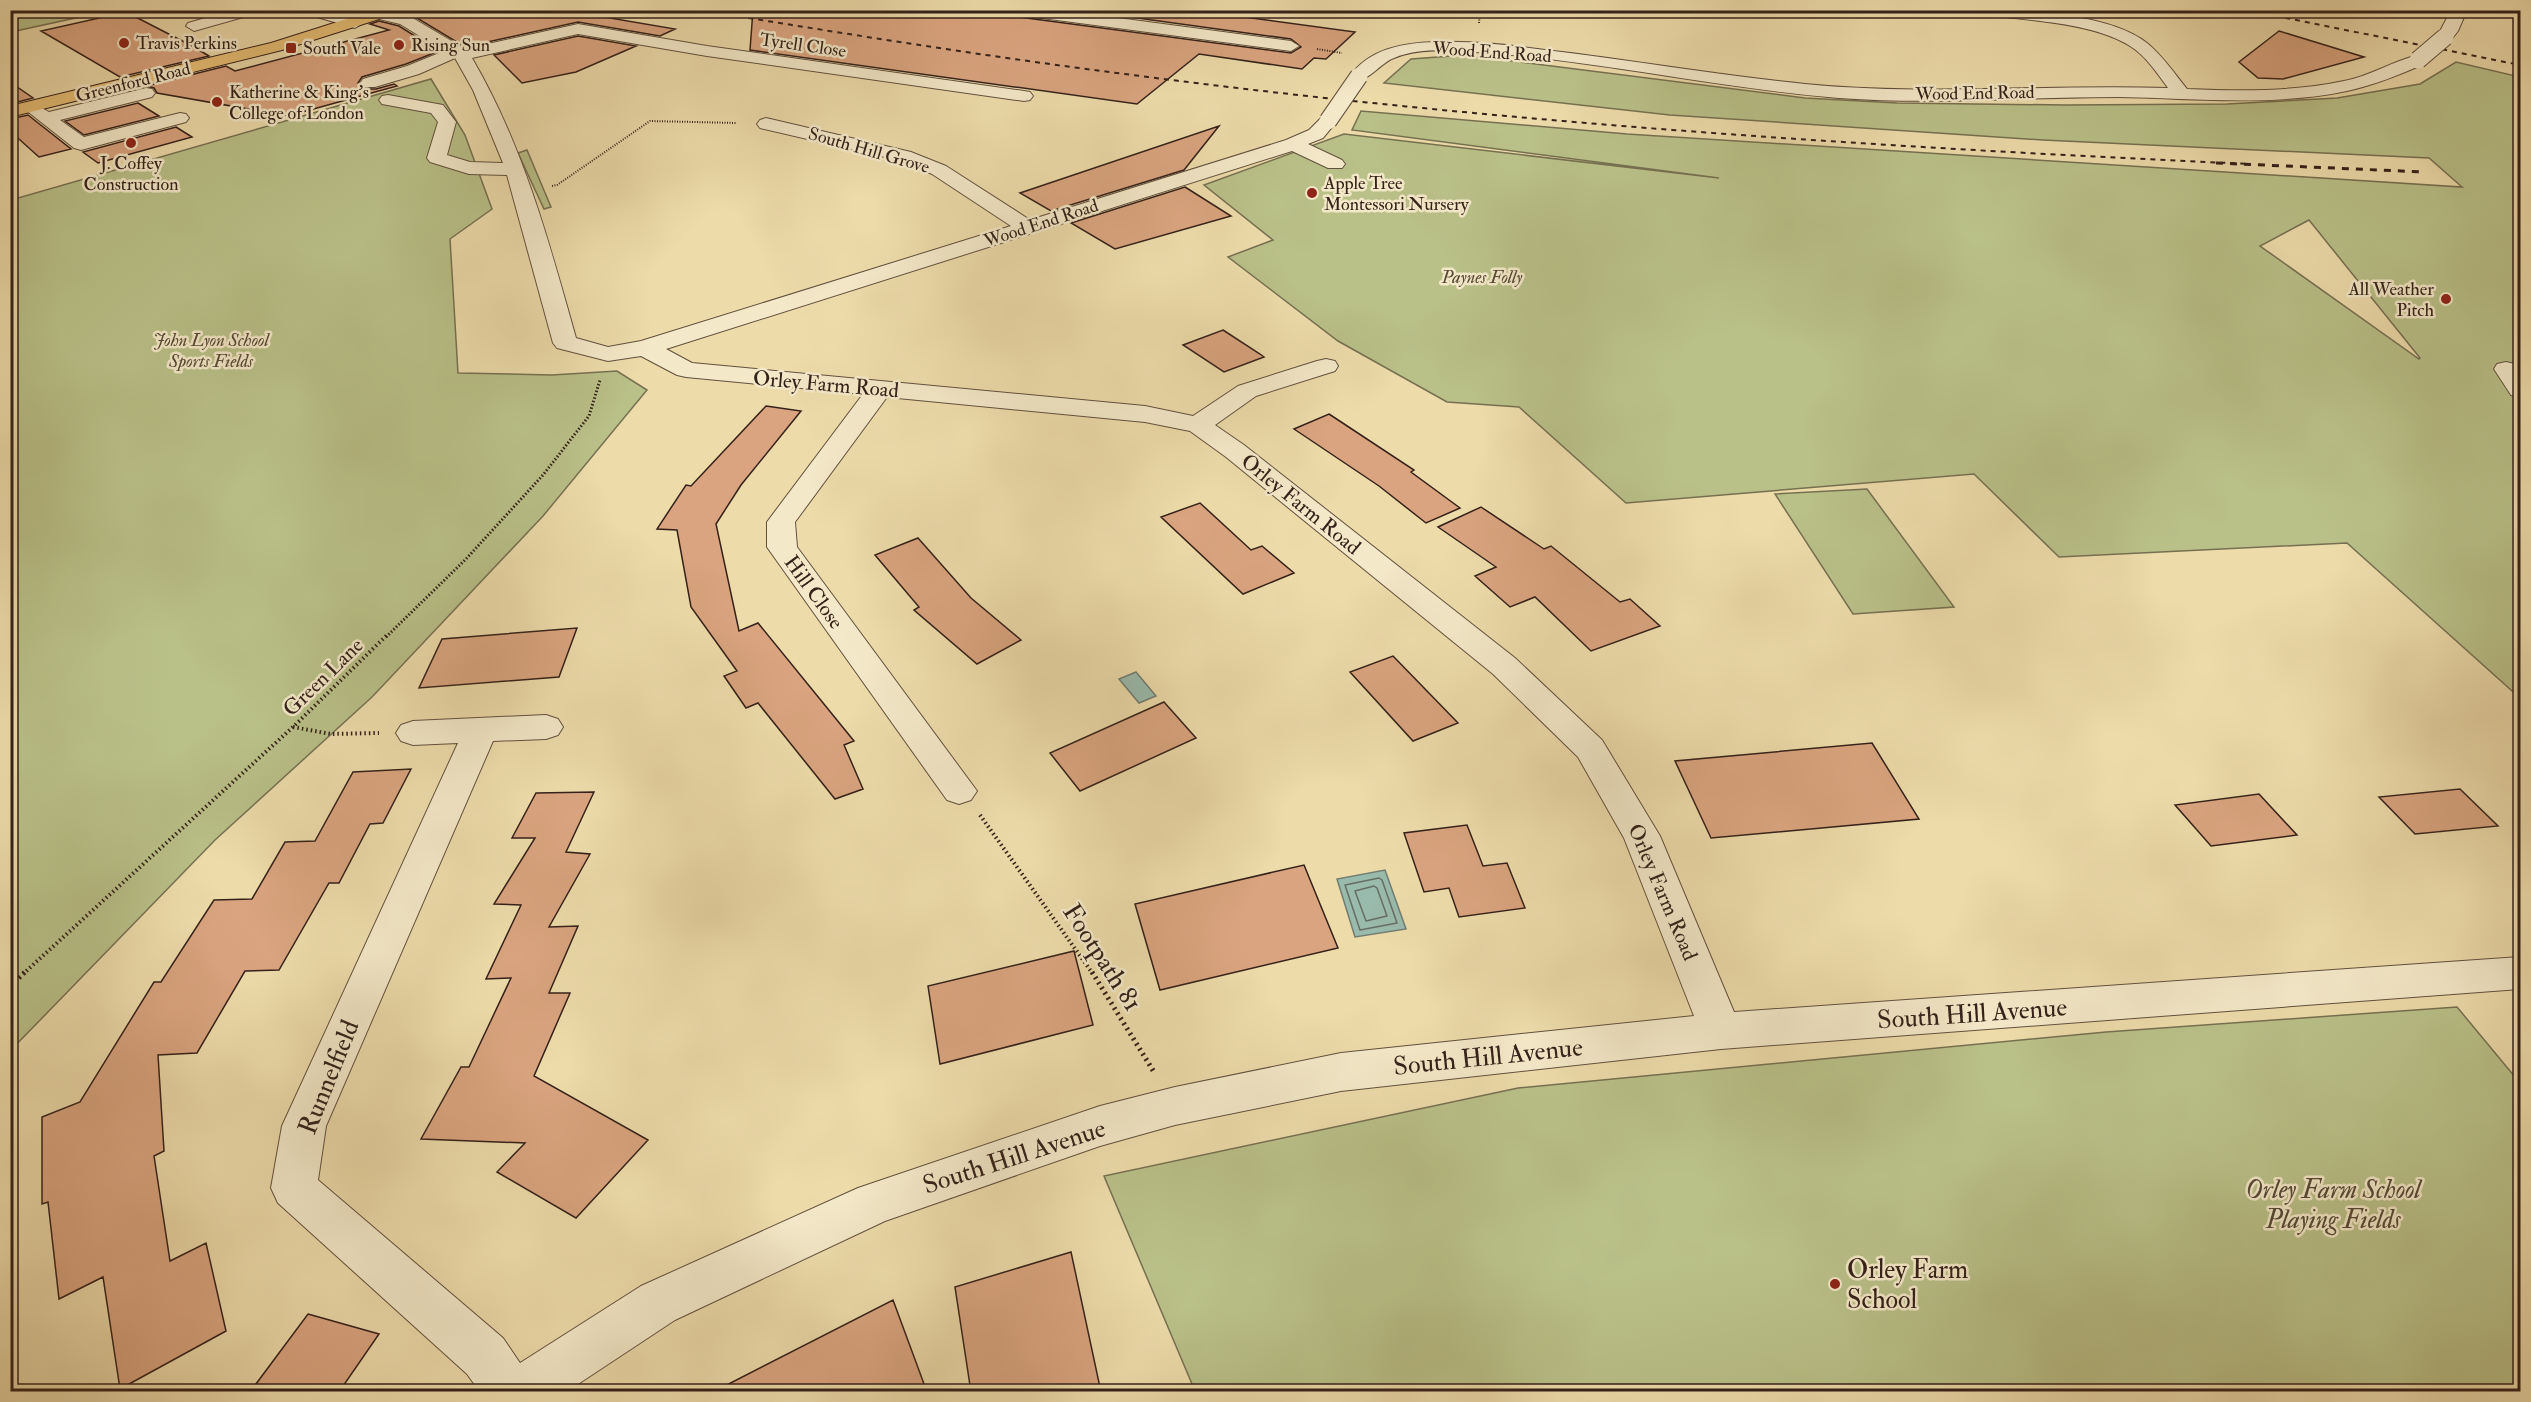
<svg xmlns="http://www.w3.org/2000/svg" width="2531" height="1402" viewBox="0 0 2531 1402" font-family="'IM FELL Double Pica',serif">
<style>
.green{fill:#b9c088;stroke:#767051;stroke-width:1.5;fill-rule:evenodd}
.water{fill:#99bbad;stroke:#717d72;stroke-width:1.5}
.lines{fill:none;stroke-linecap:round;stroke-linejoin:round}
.shore{stroke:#666e64;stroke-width:1.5}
.building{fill:#d9a47f;stroke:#34211a;stroke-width:1.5}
.minor-casing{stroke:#62503e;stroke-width:2}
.major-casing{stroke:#34211a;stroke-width:2}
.path-far3{stroke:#34211a;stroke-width:2;stroke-dasharray:1 1.5;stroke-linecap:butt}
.path-far2{stroke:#34211a;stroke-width:3;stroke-dasharray:1.5 2;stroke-linecap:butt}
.path-far1{stroke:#34211a;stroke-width:4;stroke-dasharray:1.5 3;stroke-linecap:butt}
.path{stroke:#34211a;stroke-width:5;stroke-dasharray:2 4;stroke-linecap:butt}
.minor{fill:#f3e8c8;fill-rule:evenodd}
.major{fill:#e6be75;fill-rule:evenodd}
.rail-far1{stroke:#34211a;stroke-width:2;stroke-dasharray:5 5;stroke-linecap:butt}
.rail{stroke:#34211a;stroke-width:3;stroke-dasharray:7 7;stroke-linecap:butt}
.minor-bridge-casing{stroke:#62503e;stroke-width:19;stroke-linecap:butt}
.minor-bridge{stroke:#f3e8c8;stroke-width:17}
.poi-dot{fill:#8f2418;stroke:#f3e8c8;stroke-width:2}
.labels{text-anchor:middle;stroke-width:5;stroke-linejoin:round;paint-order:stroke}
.far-poi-label{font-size:18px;fill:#34211a;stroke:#f3e8c8;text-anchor:start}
.far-street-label{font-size:18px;fill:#34211a;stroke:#f3e8c8}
.far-park-label{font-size:18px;font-style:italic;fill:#554936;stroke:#f3e8c8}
.street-label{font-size:21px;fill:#34211a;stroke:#f3e8c8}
.near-street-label{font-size:26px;fill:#34211a;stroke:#f3e8c8}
.near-park-label{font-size:26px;font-style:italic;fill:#554936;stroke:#f3e8c8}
.near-poi-label{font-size:26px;fill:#34211a;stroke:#f3e8c8;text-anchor:start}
</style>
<rect width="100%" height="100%" fill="#eddbaa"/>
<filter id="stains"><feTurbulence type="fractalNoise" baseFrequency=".00333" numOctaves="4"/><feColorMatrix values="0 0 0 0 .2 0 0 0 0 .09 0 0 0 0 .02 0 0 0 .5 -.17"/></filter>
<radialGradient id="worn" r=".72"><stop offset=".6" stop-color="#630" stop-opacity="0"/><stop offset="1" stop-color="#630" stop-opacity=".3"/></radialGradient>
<path class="green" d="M87,11L94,14L11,32V11Z
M1465,55L1805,98L1897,103L2065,105L2227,104L2337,98L2420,84L2456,62L2520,77V698L2347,543L2059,557L1974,474L1626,503L1519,407L1447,402L1338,341L1228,257L1273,240L1204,185L1344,134L1719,178L1352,130L1361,111L1627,134L2462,187L2429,158L2043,140L1670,115L1384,83L1411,59ZM2309,220L2420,358L2419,359L2260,246Z
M431,79L465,135L492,209L450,239L458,373L552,375L617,371L647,390L543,516L372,697L215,840L11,1050V200Z
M527,150L551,207L544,209L518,153Z
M1867,489L1954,607L1853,614L1775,494Z
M2457,1007L2520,1083V1391H1195L1104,1176L1518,1088L2106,1032Z"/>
<path class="water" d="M1136,672L1156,696L1139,703L1119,679Z
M1385,870L1406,929L1355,937L1337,879Z"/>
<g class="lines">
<path class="shore" d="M1379,878L1382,880L1397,923L1360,930L1345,885Z
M1374,886L1377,888L1387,916L1366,921L1355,891Z"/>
</g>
<path class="building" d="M402,10H563L675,29L660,36L578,22L465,47L412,15L401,12Z
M753,10H1010L1019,17L1291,53L1301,47L1291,39L1079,10H1192L1355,32L1326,59L1314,58L1302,69L1199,54L1137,104L750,50Z
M126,12L194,47L209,56L120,77L41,31Z
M379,21L399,26L439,51L406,64L362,77L358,83L363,89H376L394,84L397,86L288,116L157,93L154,88L146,86L226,66L235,71L389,30L370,24Z
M2279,31L2364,57L2283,79L2258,78L2239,62Z
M578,36L636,46L576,72L522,83L494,55Z
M10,82L33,98L10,104Z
M138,103L159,116L84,135L65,121Z
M28,115L71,149L39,157L10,131V119Z
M1219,126L1184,170L1051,211L1020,193Z
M176,127L192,137L98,163L83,152Z
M1185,187L1231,216L1115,249L1071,223Z
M1223,330L1260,354L1264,357L1224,372L1183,345Z
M766,406L801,411L741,485L716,524L739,631L758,623L854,741L844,745L863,789L835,799L758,703L746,708L724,676L737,671L691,607L677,530L657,529L686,485L691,486Z
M1329,414L1414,470L1411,472L1460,508L1426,523L1379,486L1294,429Z
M1200,503L1251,550L1262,546L1294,573L1243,594L1161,517Z
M1481,507L1544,549L1551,546L1620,602L1630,599L1660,626L1591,651L1535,597L1510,607L1475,576L1496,567L1438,527Z
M918,538L971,598L1021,640L977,664L914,610L919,607L875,555Z
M577,628L559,677L419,688L442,639Z
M1393,656L1458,723L1413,741L1350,672Z
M1164,702L1196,738L1080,791L1050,753Z
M1872,743L1919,819L1711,838L1675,761Z
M411,769L383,823L370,824L339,883H329L279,970L245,971L197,1053L158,1055L164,1151L154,1156L170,1261L206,1243L226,1331L120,1389L103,1277L59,1299L48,1202L42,1204V1117L80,1102L154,982H161L214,900L252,899L285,842L315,841L353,772Z
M2460,789L2498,826L2415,834L2379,797Z
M594,792L566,852L590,854L549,927L578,926L549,993H570L534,1076L648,1140L576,1218L497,1172L525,1143L421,1139L461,1067H469L511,978L486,979L521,905L494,904L535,838H512L536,793Z
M2259,794L2297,835L2211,846L2175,805Z
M1467,825L1483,866L1507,863L1525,908L1459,917L1449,888L1424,892L1404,833Z
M1304,865L1338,948L1160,990L1135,904Z
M1074,951L1093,1025L940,1064L928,986Z
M1071,1252L1101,1392H971L955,1287Z
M893,1300L927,1392H713Z
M308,1314L379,1334L339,1392H250Z"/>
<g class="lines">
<g class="minor-casing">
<path id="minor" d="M233,10H260L258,13L194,31L186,26L188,23Z
M301,10H327L361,20L363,23L355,28L303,13Z
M382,10L411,17L465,49L578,24L707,46L1024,91L1030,92L1033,96L1030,100L1024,101L707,56L578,34L472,58C523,145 549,242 576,338L608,347L641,341L1011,226L932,174L898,160L760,128L757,124L760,120L766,118L911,152L946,166L1030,220L1286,140L1309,130L1322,117H1334L1337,121L1323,138L1308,144L1342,160L1345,164L1342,168H1328L1292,151L666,349L692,363L1145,406L1193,416L1238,386L1317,361L1326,359L1335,361L1338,366L1335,371L1256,396L1215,425L1244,445L1515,658L1602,740L1660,836L1734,1012L2520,957V989L1721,1049L1341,1091L1175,1125L1100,1146L885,1221L675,1320L566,1392H480L467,1374L278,1203L271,1188L282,1126L458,743L413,745L401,741L396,733L401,725L413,721L546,715L558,719L563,727L558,735L546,739L493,741L326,1126L318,1180L503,1338L520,1363L641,1286L858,1188L1100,1106L1175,1087L1341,1053L1694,1016L1624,838L1578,757L1493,674L1226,457L1190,431L1145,422L887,397L795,522L797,547L977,791L971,800L959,804L947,800L767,547V522L863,394L686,377L677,375L641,356L608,361L557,348L553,343L507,175L469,174L430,162L427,158L438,122L431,113L382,104L379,100L382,96L388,95L443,105L456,122L447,155L470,162L503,163L473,90L455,58L419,74L375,87H363L360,83L363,79L407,66L444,51L400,24L375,18L373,15L375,12Z
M1012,10H1058L1291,41L1299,46L1291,51L1019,15Z
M1982,10C2027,10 2111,14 2147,43C2163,56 2174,73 2187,89C2239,91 2292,92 2344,81C2370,76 2393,61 2418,55L2426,60L2424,64C2399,75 2374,85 2347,91C2271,107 2194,98 2118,97C2025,97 1932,105 1839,98C1717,88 1597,60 1475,52C1449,50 1418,48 1394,58C1380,63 1368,83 1353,80L1350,76C1370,48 1404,43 1435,42C1478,40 1520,47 1562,52C1643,62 1724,76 1805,84C1926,96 2047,84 2168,88C2157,73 2146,56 2130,46C2094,23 2032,21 1989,15Z
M2451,10H2467L2458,31L2451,40H2439L2437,37Z
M146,88L152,89L155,93L152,97L60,120L84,137L180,113L186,114L189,118L186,122L81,150L74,148L22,107L25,103L31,102L49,112Z
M2506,362L2515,364L2520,372V397L2511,395L2494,369L2497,364Z"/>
</g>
<g class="major-casing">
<path id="major" d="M375,10H400L398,13L282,50L10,117V106L271,43Z"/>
</g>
<path class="path-far3" d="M1479,23L1480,10
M1317,49L1342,53
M552,186L557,185L650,121L737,123"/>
<path class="path-far2" d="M386,637L466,559L543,475L589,416L600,380"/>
<path class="path-far1" d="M293,727L331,734L379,733
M980,815L1093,974
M23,974L293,727L387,635"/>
<path class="path" d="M1092,972L1154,1072
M10,986L25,972"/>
<use href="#minor" class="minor"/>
<use href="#major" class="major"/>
<path class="rail-far1" d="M699,10C841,33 983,56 1125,74C1498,123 1874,147 2250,164
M2246,10L2520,65"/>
<path class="rail" d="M2216,163L2425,172"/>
<g class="minor-bridge-casing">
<path id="minor-bridge" d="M2418,60L2445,37
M1328,121L1359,76"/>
</g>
<use href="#minor-bridge" class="minor-bridge"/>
</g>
<g class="poi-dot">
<circle cx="124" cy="43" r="6"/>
<circle cx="399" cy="45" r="6"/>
<rect x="285" y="42" width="12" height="12" rx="3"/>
<circle cx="217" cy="102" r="6"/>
<circle cx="131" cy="143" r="6"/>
<circle cx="1312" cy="193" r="6"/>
<circle cx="2446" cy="299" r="6"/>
<circle cx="1835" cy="1284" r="6"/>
</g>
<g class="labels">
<g class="far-poi-label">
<text x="136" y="49">Travis Perkins</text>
<text x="411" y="51">Rising Sun</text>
<text x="303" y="54">South Vale</text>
<text x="229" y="98">Katherine &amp; King's<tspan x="229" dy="21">College of London</tspan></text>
<text x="131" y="169" text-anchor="middle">J. Coffey<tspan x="131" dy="21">Construction</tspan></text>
<text x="1324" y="189">Apple Tree<tspan x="1324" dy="21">Montessori Nursery</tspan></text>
<text x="2434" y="295" text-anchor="end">All Weather<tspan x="2434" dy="21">Pitch</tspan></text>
</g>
<g class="far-street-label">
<text transform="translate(803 45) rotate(8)" y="6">Tyrell Close</text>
<text transform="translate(1492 52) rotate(4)" y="6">Wood End Road</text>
<text transform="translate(133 82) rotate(-14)" y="6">Greenford Road</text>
<text transform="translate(1975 93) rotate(-1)" y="6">Wood End Road</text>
<text transform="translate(869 150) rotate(16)" y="6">South Hill Grove</text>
<text transform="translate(1041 223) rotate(-18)" y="6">Wood End Road</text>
</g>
<g class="far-park-label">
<text x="1482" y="283">Paynes Folly</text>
<text x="211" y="346">John Lyon School<tspan x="211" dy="21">Sports Fields</tspan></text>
</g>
<g class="street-label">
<text transform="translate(826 384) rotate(5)" y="7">Orley Farm Road</text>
<text transform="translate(1301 504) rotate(39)" y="7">Orley Farm Road</text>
<text transform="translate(814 592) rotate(54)" y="7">Hill Close</text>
<text transform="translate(323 677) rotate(-44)" y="7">Green Lane</text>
<text transform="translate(1663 892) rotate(67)" y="7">Orley Farm Road</text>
</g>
<g class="near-street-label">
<text transform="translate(1103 957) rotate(57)" y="9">Footpath 81</text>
<text transform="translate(1972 1013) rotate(-4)" y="9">South Hill Avenue</text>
<text transform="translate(1488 1056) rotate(-6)" y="9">South Hill Avenue</text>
<text transform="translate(328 1077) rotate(-68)" y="9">Runnelfield</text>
<text transform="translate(1014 1156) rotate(-18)" y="9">South Hill Avenue</text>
</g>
<g class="near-park-label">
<text x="2333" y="1198">Orley Farm School<tspan x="2333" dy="30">Playing Fields</tspan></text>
</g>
<g class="near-poi-label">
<text x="1847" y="1278">Orley Farm<tspan x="1847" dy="30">School</tspan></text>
</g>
</g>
<rect width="2531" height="1402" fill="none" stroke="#eddbaa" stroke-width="36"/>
<rect x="12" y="12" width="2507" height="1378" fill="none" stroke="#34211a" stroke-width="3"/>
<rect x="18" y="18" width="2495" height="1366" fill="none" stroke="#34211a" stroke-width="1.5"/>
<rect width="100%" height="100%" filter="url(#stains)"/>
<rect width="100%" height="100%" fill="url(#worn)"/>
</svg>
